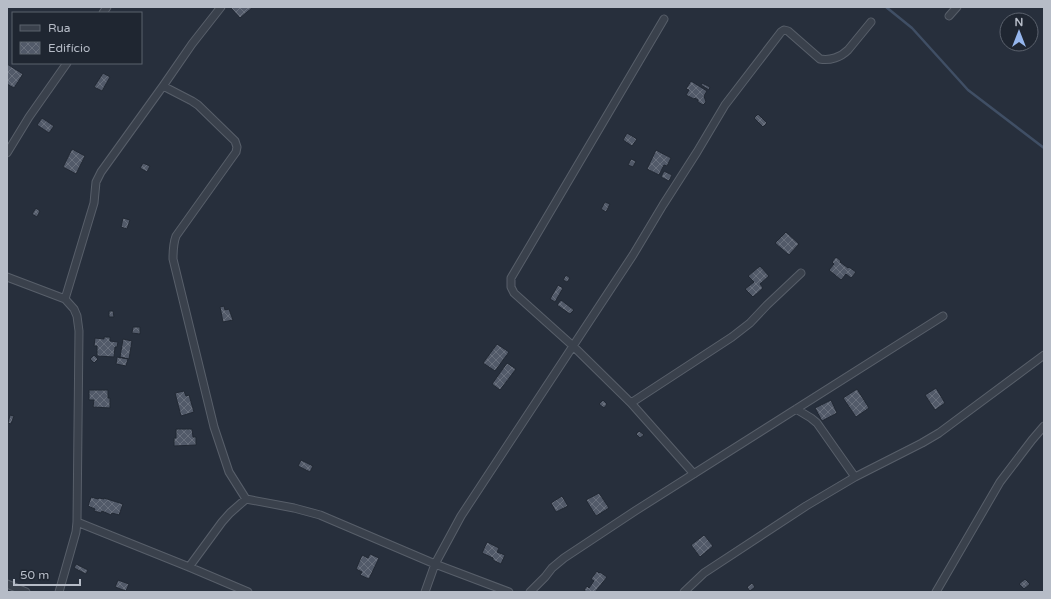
<svg xmlns="http://www.w3.org/2000/svg" width="1051" height="599" viewBox="0 0 1051 599" font-family="'Varela Round',sans-serif">
<style>
.lines{fill:none;stroke-linecap:round;stroke-linejoin:round}
.stream{stroke:#404f65;stroke-width:2.5}
.building{fill:url(#building-cross-hatch);stroke:#212833}
.minor-casing{stroke:#585f6a;stroke-width:9}
.minor{stroke:#3a414c;stroke-width:7}
</style>
<defs>
<pattern id="building-cross-hatch" width="8" height="8" patternUnits="userSpaceOnUse"><rect width="8" height="8" fill="#525a69"/><path d="M0 0l8 8M0 8l8-8" fill="none" stroke="#69707d"/></pattern>
</defs>
<rect width="100%" height="100%" fill="#272f3c"/>
<g class="lines">
<path class="stream" d="M886,7L912,28L968,90L1044,148"/>
</g>
<path class="building" d="M230,7H253L240,18Z
M7,64L23,74L14,88L7,84Z
M103,73L110,77L102,91L94,87Z
M691,81L707,91L704,96L706,102L703,105L698,102V100L695,98L694,99L686,95L689,90L686,89Z
M702,83L710,87L709,90L701,85Z
M758,114L767,123L763,127L754,118Z
M42,118L54,126L49,133L37,125Z
M627,133L637,139L632,146L623,140Z
M72,149L85,156L76,174L63,167Z
M656,150L671,158L667,166L664,165L659,175L647,169Z
M631,159L636,161L633,167L628,165Z
M143,163L150,166L147,172L140,168Z
M664,171L672,175L669,181L661,177Z
M605,202L610,204L606,212L601,209Z
M36,208L40,211L37,217L32,214Z
M123,218L130,220L127,229L121,227Z
M786,232L799,244L789,255L775,243Z
M836,257L841,261L840,262L848,268L849,267L856,272L851,278L846,274L841,280L829,270L834,264L832,262Z
M760,266L769,276L760,284L763,288L753,297L745,289L754,282L748,276Z
M566,275L570,278L567,282L563,280Z
M558,285L563,288L555,302L550,299Z
M561,300L574,310L570,314L557,305Z
M224,306L225,310L229,309L233,320L223,322L220,307Z
M109,311H113L114,317H109Z
M133,327H140V334L132,333Z
M104,337H110V341L118,342L117,347H115L114,357L97,356V346H94L95,338L104,339Z
M123,339L132,341L129,359L120,357Z
M497,344L509,352L495,371L483,363Z
M94,355L98,359L94,363L90,359Z
M117,357L128,359L126,366L116,364Z
M507,363L516,369L500,390L492,384Z
M936,388L945,403L935,410L925,395Z
M857,389L869,408L856,417L843,398Z
M89,390H108V398H110V408L93,407L94,400H89Z
M184,391L186,396L189,395L194,412L181,416L175,393Z
M603,400L607,404L604,408L599,404Z
M831,400L837,413L822,421L815,408Z
M10,415L14,416L11,424L8,423Z
M176,429H192L193,437H196V445L174,446V438H176Z
M639,431L644,435L640,438L636,434Z
M301,460L313,466L310,472L298,466Z
M599,493L609,508L596,516L586,500Z
M562,496L568,506L556,512L551,503Z
M91,497L98,499L99,498L104,499V498L123,504L119,515L112,513L111,515L102,511L101,513L94,511L95,509L88,506Z
M704,535L713,546L700,557L691,545Z
M487,542L499,548L497,552L505,555L501,564L493,560V558L482,553Z
M370,554L379,558L369,579L360,575L362,572L356,569L362,555L368,558Z
M76,564L88,570L86,574L74,568Z
M597,571L599,573L600,572L607,577L595,592H587L584,590L587,586L589,588L594,581L591,579Z
M1025,579L1030,584L1024,589L1019,584Z
M118,580L129,584L126,591L115,587Z
M752,583L755,587L750,591L747,587Z"/>
<g class="lines">
<g class="minor-casing">
<path id="minor" d="M103,13L107,7
M949,16L957,7
M664,19L511,278V287L514,293L573,346L631,403L694,474
M163,86L192,101L198,105L235,141L237,147L236,152L176,236C173,244 173,250 173,259L214,427L229,472L246,499L294,508L320,515L435,564L509,592
M7,153L29,117L67,63
M7,277L65,299L74,309L77,316L79,331L77,522L76,532L59,592
M65,299L94,203L96,182L101,172L163,86L192,44L221,7
M631,403L732,337L750,323L767,305L801,273
M796,409L811,418L817,423L855,477
M77,522L189,567L248,592
M189,567L222,522L230,513L246,499
M7,584L26,592
M425,592L435,564L461,516L633,255L663,205L697,152L725,105L781,32L784,30L788,31L820,59C830,61 841,57 848,50L871,22
M530,592L545,577L552,568L564,558L635,511L943,316
M684,592L704,573L806,506L855,477L922,443L939,433L1044,355
M936,592L1000,482L1032,440L1044,426"/>
</g>
<use href="#minor" class="minor"/>
</g>
<rect width="1051" height="599" fill="none" stroke="#b6bcc7" stroke-width="16"/>
<rect x="12" y="12" width="130" height="52" fill="#1f2631" stroke="#5b626d"/>
<rect x="20" y="25" width="20" height="6" fill="#3a414c" stroke="#5b626d"/>
<text x="48" y="32" font-size="12" fill="#b6bcc7">Rua</text>
<rect x="20" y="42" width="20" height="12" fill="url(#building-cross-hatch)" stroke="#5b626d"/>
<text x="48" y="52" font-size="12" fill="#b6bcc7">Edifício</text>
<g transform="translate(1019 32)"><circle r="19" fill="#1f2631" stroke="#5b626d"/>
<path d="M0-3L7 15L0 10L-7 15Z" fill="#95b6ed"/>
<text y="-6" font-size="11" font-weight="bold" text-anchor="middle" fill="#b6bcc7">N</text>
</g>
<path d="M14 579v6h66v-6" fill="none" stroke="#b6bcc7" stroke-width="2"/>
<text x="20" y="579" font-size="12" fill="#b6bcc7" stroke="#1f2631" stroke-width="3" paint-order="stroke">50 m</text>
</svg>
